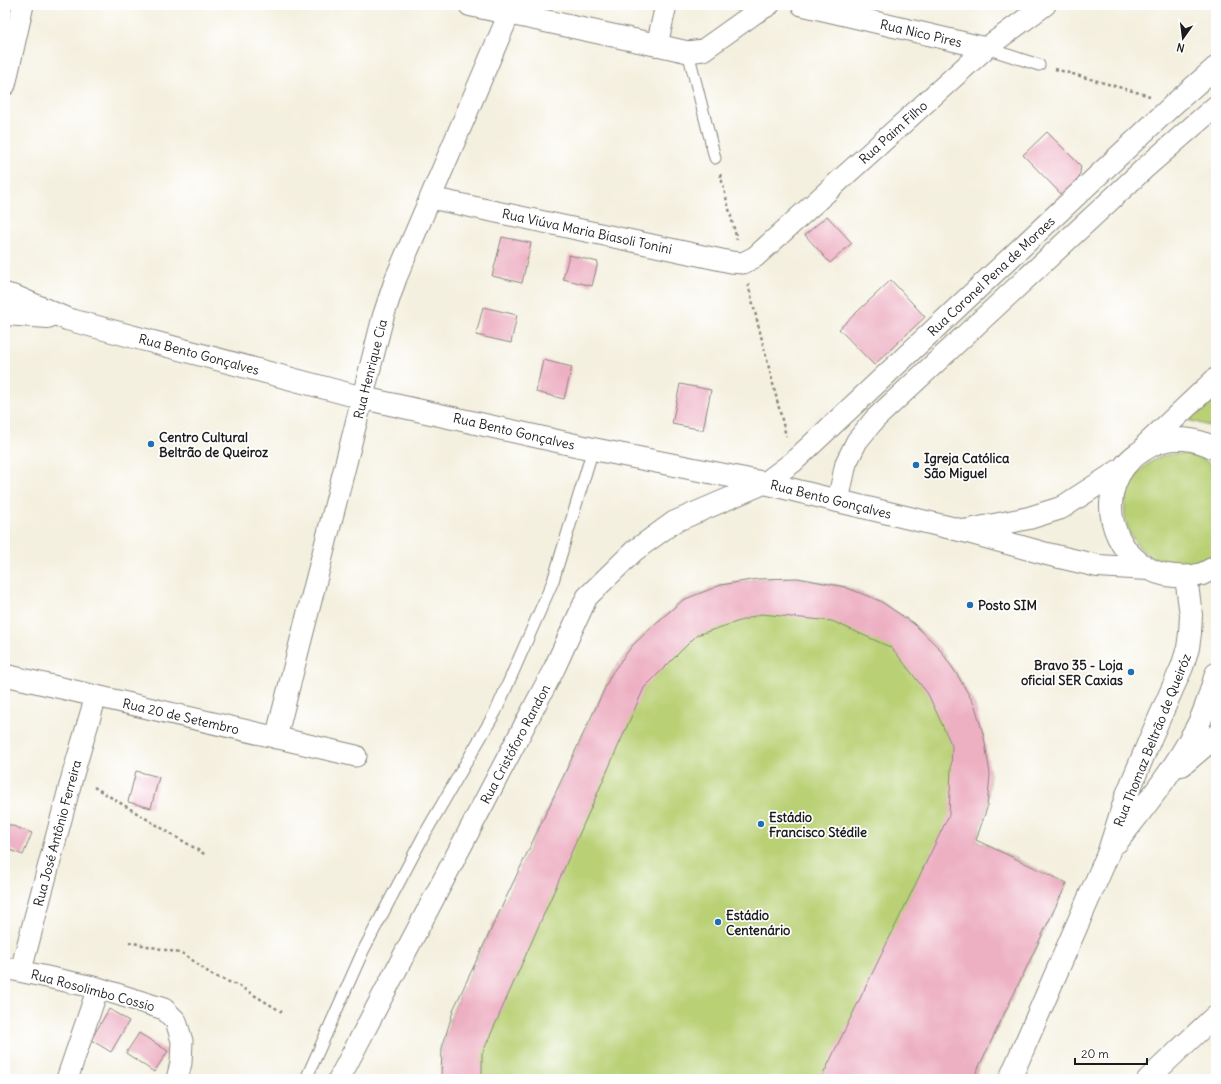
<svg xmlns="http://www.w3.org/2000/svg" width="1221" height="1084" viewBox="0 0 1221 1084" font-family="Delius,sans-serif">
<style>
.green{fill:#b9d075;stroke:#6a7648}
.building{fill:#edafc2}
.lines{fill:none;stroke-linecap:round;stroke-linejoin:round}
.service-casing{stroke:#88867e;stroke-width:13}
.minor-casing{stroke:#88867e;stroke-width:23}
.tertiary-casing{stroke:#88867e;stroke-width:24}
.secondary-casing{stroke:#88867e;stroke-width:24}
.primary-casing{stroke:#88867e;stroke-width:24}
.path{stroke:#88867e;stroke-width:2.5;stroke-dasharray:3 3;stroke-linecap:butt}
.service{stroke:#fff;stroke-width:11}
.minor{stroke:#fff;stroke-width:21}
.tertiary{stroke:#fff;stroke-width:22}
.secondary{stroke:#fff;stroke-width:22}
.primary{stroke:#fff;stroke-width:22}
.poi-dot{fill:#1f6fb2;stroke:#fff;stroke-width:1.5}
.labels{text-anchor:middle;stroke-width:3.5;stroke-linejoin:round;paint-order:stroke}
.street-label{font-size:13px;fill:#1c1c1c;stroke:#fff}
.poi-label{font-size:13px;font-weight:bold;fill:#1c1c1c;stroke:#fff;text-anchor:start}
</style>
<rect width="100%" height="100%" fill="#fff"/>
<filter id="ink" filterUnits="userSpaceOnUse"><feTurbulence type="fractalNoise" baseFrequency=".025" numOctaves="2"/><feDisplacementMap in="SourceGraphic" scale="8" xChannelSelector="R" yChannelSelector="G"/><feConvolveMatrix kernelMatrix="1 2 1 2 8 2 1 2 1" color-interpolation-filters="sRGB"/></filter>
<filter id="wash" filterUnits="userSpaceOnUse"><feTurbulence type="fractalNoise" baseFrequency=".012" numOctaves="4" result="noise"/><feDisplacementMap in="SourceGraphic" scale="16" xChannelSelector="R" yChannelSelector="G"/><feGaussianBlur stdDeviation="0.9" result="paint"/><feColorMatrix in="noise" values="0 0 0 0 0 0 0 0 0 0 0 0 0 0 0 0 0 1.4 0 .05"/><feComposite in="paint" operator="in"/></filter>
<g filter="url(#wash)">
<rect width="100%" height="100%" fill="#f4f0df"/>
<path class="green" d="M1216,392V428L1188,420Z
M1185,454L1203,459L1216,468V551C1209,559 1196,562 1186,564C1133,572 1103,503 1143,468C1150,462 1158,457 1167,455C1173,454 1179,454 1185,454Z
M798,578L845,587L880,601L913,623L939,648L958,676L975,706L990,774L987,808L976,840L1067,883L973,1079H441L442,1048L454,1008L612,673L632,646L656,623L683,600L721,585L757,579Z"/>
<g id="blocks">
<path class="building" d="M1047,132L1081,166L1078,185L1065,198L1023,155Z
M827,216L852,243L830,263L805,235Z
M502,237L531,243L522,283L492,276Z
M569,255L598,262L592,286L563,279Z
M891,280L925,317L874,365L839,329Z
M483,307L517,315L511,343L476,335Z
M543,360L572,367L564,399L536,392Z
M680,384L711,390L703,430L672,424Z
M798,578L845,587L880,601L913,623L939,648L958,676L975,706L984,737L990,774L987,808L976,840L1067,883L973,1079H821L949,815L952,746L928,694L892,648L832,621L761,614L697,635L644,688L482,1054V1079H441L442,1048L454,1008L612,673L632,646L656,623L683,600L721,585L757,579Z
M136,771L159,777L151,808L128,802Z
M5,823L32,833L23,855L5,848Z
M109,1009L129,1021L111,1052L91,1040Z
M139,1033L168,1051L154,1072L126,1053Z"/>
</g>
</g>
<g filter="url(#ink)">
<use href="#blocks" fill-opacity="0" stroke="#88867e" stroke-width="1"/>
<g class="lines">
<g class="service-casing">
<path id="service" d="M986,48L1039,65
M688,52L715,158
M306,1079L363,951L423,837L496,711L553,581L593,449"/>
</g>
<g class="minor-casing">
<path id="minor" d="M666,5L657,45L688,52L703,50L755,13L769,5
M802,5L986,48
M5,85L23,5
M431,198L731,262L743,263L755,257L986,48L1045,5
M838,501L846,463L857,441L875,419L1145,168L1216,106
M5,675L356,756
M276,738L383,317L396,278L509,14
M5,968L98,988L164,1009L176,1021L182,1041L181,1063L177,1079
M21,970L73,774L96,696
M67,1079L98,988
M339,1079L554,669L587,597L634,551L674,522L765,483L793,462L1175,103L1216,67
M1148,1079L1216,1015"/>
</g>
<g class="tertiary-casing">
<path id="tertiary" d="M470,5L657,45"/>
</g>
<g class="secondary-casing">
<path id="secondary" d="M1182,765L1216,736
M1117,842C1144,807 1172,773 1193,734C1204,716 1210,694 1216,674
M1010,1079L1108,854L1126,797L1151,737L1182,667L1188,648L1190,633L1191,615L1186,577"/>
</g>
<g class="primary-casing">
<path id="primary" d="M5,294L16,297L67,319L363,398L593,449L765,483L838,501L964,531L1047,554L1098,566L1148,569
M5,314L48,317
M1147,444L1216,379
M1216,449C1197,438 1172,435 1152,445C1141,451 1131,457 1124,467C1092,510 1123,573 1175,576C1184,577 1193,577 1202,574C1207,572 1211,569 1216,567
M969,530L1029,518L1061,508L1123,468"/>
</g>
<path class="path" d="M1055,69L1150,96
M720,174L737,240
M748,284L786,436
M94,787L206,855
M129,942L184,954L212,975L239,986L282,1012"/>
<use href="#service" class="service"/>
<use href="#minor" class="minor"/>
<use href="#tertiary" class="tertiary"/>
<use href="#secondary" class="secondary"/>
<use href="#primary" class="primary"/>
</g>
</g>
<g class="poi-dot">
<circle cx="151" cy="444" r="4"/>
<circle cx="916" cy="465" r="4"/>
<circle cx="970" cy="605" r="4"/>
<circle cx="1131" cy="672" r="4"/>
<circle cx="761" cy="824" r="4"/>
<circle cx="718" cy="922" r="4"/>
</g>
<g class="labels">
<g class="street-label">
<text transform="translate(921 33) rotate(13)" y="5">Rua Nico Pires</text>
<text transform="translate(893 132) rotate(-42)" y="5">Rua Paim Filho</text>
<text transform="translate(587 231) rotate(12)" y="5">Rua Viúva Maria Biasoli Tonini</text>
<text transform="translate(991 276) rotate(-43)" y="5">Rua Coronel Pena de Moraes</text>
<text transform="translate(199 354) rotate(15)" y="5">Rua Bento Gonçalves</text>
<text transform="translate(370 369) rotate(-76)" y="5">Rua Henrique Cia</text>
<text transform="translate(514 431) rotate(13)" y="5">Rua Bento Gonçalves</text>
<text transform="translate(831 499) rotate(14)" y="5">Rua Bento Gonçalves</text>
<text transform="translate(181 716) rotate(13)" y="5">Rua 20 de Setembro</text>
<text transform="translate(1152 740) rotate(-68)" y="5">Rua Thomaz Beltrão de Queiróz</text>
<text transform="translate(515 744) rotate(-62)" y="5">Rua Cristóforo Randon</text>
<text transform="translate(57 833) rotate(-75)" y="5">Rua José Antônio Ferreira</text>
<text transform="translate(93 990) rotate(15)" y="5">Rua Rosolimbo Cossio</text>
</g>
<g class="poi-label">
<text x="159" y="442">Centro Cultural<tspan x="159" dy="15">Beltrão de Queiroz</tspan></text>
<text x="924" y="463">Igreja Católica<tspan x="924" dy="15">São Miguel</tspan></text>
<text x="978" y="610">Posto SIM</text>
<text x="1123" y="670" text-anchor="end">Bravo 35 - Loja<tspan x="1123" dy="15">oficial SER Caxias</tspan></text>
<text x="769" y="822">Estádio<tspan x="769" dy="15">Francisco Stédile</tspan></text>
<text x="726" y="920">Estádio<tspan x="726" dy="15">Centenário</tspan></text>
</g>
</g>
<rect width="1221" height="1084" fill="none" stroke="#fff" stroke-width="20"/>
<g transform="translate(1183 38) rotate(194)" stroke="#ffffff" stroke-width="3" paint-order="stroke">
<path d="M0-3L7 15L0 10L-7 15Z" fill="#1c1c1c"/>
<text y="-6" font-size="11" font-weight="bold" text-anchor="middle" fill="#1c1c1c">N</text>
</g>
<path d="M1075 1058v6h72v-6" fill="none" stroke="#1c1c1c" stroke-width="2"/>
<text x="1081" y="1058" font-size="12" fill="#1c1c1c" stroke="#ffffff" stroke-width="3" paint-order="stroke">20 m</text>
</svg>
